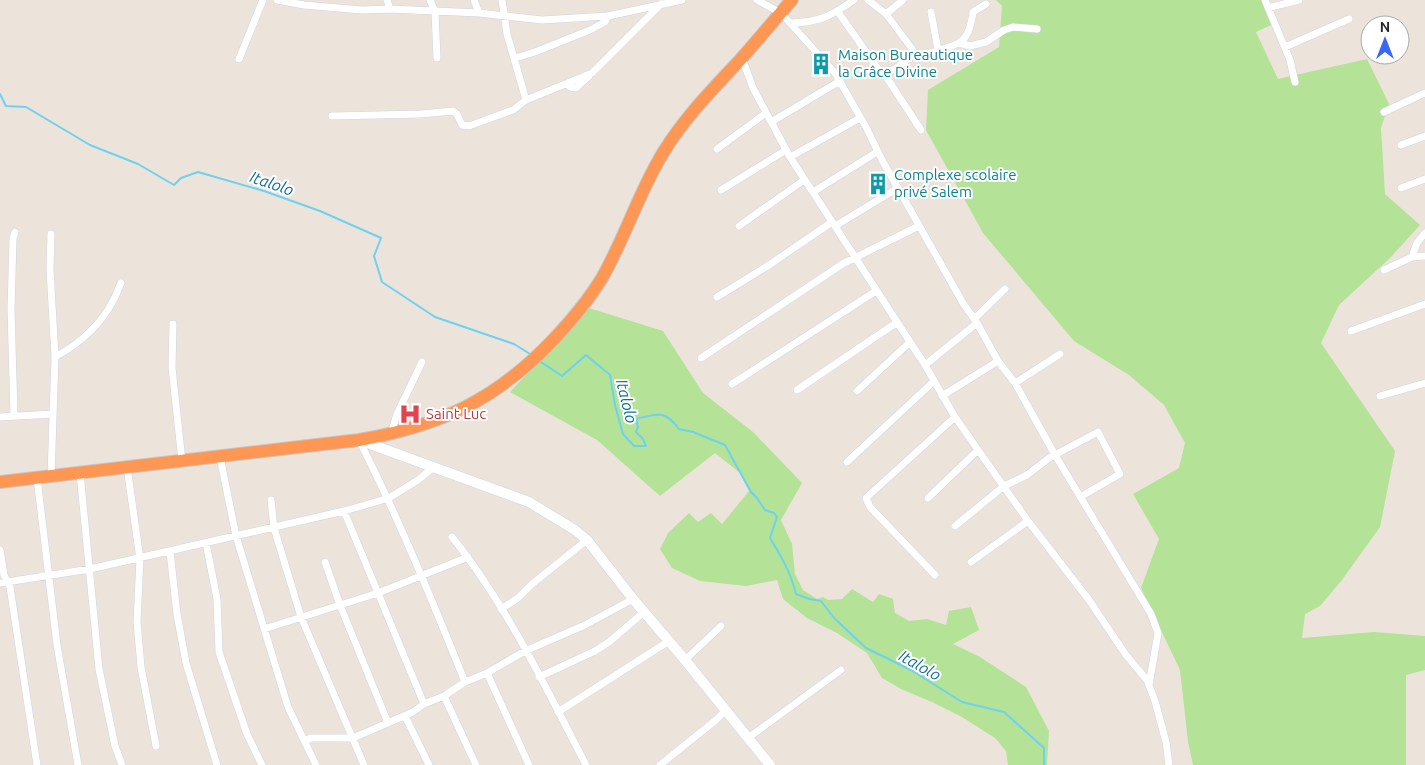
<svg xmlns="http://www.w3.org/2000/svg" width="1425" height="765" viewBox="0 0 1425 765" font-family="Ubuntu,sans-serif">
<style>
.green{fill:#b4e297}
.lines{fill:none;stroke-linecap:round;stroke-linejoin:round}
.stream{stroke:#6dd2ee;stroke-width:2}
.street-casing{stroke:#d0d4e2;stroke-width:8}
.secondary-casing{stroke:#d0d4e2;stroke-width:11}
.highway-casing{stroke:#c7c7c7;stroke-width:14}
.street{stroke:#fff;stroke-width:7}
.secondary{stroke:#fff;stroke-width:10}
.highway{stroke:#fe9654;stroke-width:12}
.labels{text-anchor:middle;stroke-width:4;stroke-linejoin:round;paint-order:stroke}
.culture-label{font-size:15px;fill:#0d838f;stroke:#fff;text-anchor:start}
.health-label{font-size:15px;fill:#be3a42;stroke:#fff;text-anchor:start}
.water-label{font-size:16px;font-style:italic;fill:#0d6f99;stroke:#fff}
</style>
<rect width="100%" height="100%" fill="#ece4db"/>
<path class="green" d="M996,0H1269L1277,22L1256,32L1278,79L1367,59L1389,104L1381,128L1385,194L1420,225L1391,257L1339,305L1321,343L1395,451L1380,527L1342,580L1320,606L1305,614L1302,638L1374,632L1425,636V670L1406,675V765H1193L1188,742L1180,670L1141,588L1159,539L1133,494L1179,468L1185,443L1164,405L1129,375L1074,341L983,233L926,130L928,90L999,47L1002,6Z
M589,308L663,331L703,393L753,432L802,483L781,520L792,544L795,574L803,590L817,599L823,597L828,600L842,599L852,589L873,602L879,594L893,599L895,613L909,621L927,619L946,625L949,611L971,607L979,630L953,644L980,657L1026,687L1049,731L1047,765H1008L1006,751L995,738L962,717L932,702L901,689L882,678L867,653L837,633L807,618L783,599L777,580L746,586L700,581L672,568L660,549L668,533L689,513L698,522L711,513L722,524L749,491L740,473L715,453L660,496L597,440L510,392Z"/>
<g class="lines">
<path class="stream" d="M0,94L6,106L26,107L90,145L138,164L174,185L181,178L198,172L264,191L320,211L381,238L374,256L382,282L435,317L514,344L530,354
M538,360L562,376L586,355L610,375L615,405L623,434L634,446H646L643,439L636,432L638,427L636,419C658,414 664,409 679,429L693,432L725,445L751,492L757,498L765,510L774,513L777,517L770,538C781,556 791,573 796,594L809,599L821,601L834,618L866,648L911,670L962,702L1004,712L1044,748V765"/>
<g class="street-casing">
<path id="street" d="M277,0L304,5L362,10L390,9L479,13L542,20L608,16L682,0
M387,0L390,9
M430,0L435,12L437,58
M474,0L479,13
M502,0L507,34L526,100
M757,0L781,13L835,73L866,127L882,160L963,303L977,323L998,361L1015,383L1055,455L1151,614L1158,633L1149,685
M868,0L886,14L903,0
M1265,0L1290,60L1295,82
M1268,8L1299,0
M838,12L878,69C891,77 902,63 913,55V50L886,14
M931,12L938,50
M792,23C820,22 831,16 854,0
M959,43L970,46L986,42L1004,30L1013,27L1037,29
M1285,47L1349,19
M913,55C922,57 927,54 936,51C962,43 969,42 973,12L986,4
M515,58L535,52L590,30L605,22L608,16
M742,58L753,88L790,157L925,365L955,417L1028,521L1089,600L1126,655L1147,680L1155,701L1166,742L1169,765
M239,59L263,0
M883,72L921,130
M568,83L570,87L576,88L589,76
M1384,112L1425,93
M332,116L421,114L453,111L457,114L462,125L469,126L513,110L526,100L592,73L661,4
M771,122L840,81
M1401,145L1425,136
M717,149L766,113
M790,157L860,118
M1401,188L1425,179
M721,190L786,150
M813,192L877,152
M739,226L804,180
M835,226L898,188
M51,234L50,270L55,357L51,477
M1412,257L1425,256
M1384,270L1412,257L1417,243L1425,233
M717,297L766,267L832,222
M974,319L1005,289
M173,324L172,368L182,461
M1351,331L1425,304
M55,357C79,344 100,326 113,301C116,296 118,289 121,283
M701,358L844,263L919,226
M925,365L977,323
M1015,383L1060,354
M732,384L876,291
M797,390L896,323
M857,391L909,343
M942,396L998,361
M1380,396L1425,383
M14,415L11,309L13,239L15,232
M0,417L53,414
M391,434L397,414L422,362
M359,440C399,519 432,600 465,682
M220,457L236,536L288,707L316,765
M847,462L933,382
M127,467L140,559L137,622L141,667L156,746
M80,473L99,669L115,746L122,765
M37,478L57,645L78,765
M928,498L978,450
M271,500L274,528L301,617L364,765
M344,511L424,704
M955,526L1004,486L1027,475L1049,458L1098,432L1120,474L1080,497
M452,537C506,604 546,688 586,765
M206,543L217,599L219,652L247,734L262,765
M0,550L4,575L10,587L37,765
M170,552L177,614L186,663L217,765
M325,562L340,605L388,723
M971,562L1028,521
M935,575L870,507L866,498L955,417
M0,583L90,569L344,511L389,498L418,480L434,467
M501,609L518,598L532,584L587,540
M264,629L378,593L468,557
M685,660L721,626
M487,673L529,765
M539,677L595,651L609,642L644,612
M444,696L476,765
M558,712L669,641
M405,716L429,765
M748,738L841,670
M305,741L311,738H353L413,712L424,704L444,696L465,682L487,673L525,651L585,625L633,599
M660,765L716,720L726,710"/>
</g>
<g class="secondary-casing">
<path id="secondary" d="M359,440L529,502L575,530L587,540L633,599L685,660L770,765"/>
</g>
<g class="highway-casing">
<path id="highway" d="M0,482L359,440C440,426 496,400 553,340C571,321 588,301 602,278C625,238 639,192 663,153C684,118 713,89 740,60C758,40 774,20 792,0"/>
</g>
<use href="#street" class="street"/>
<use href="#secondary" class="secondary"/>
<use href="#highway" class="highway"/>
</g>
<defs>
<g id="building-bare" transform="scale(1.725)"><path d="M-4-6H4V6H1V3H-1V6H-4ZM-2.5-4.3h1.7v1.8h-1.7ZM.8-4.3h1.7v1.8H.8ZM-2.5-1h1.7V.8h-1.7ZM.8-1h1.7V.8H.8Z" fill="#0f9aa8" stroke="#fff" stroke-width="2.5" paint-order="stroke"/></g>
<g id="hospital-bare" transform="scale(1.725)"><path d="M-5-5h3v3.5h4V-5h3V5h-3V1.5h-4V5h-3Z" fill="#e0444e" stroke="#fff" stroke-width="2.5" paint-order="stroke"/></g>
</defs>
<g fill-rule="evenodd">
<use href="#building-bare" x="821" y="64"/>
<use href="#building-bare" x="878" y="184"/>
<use href="#hospital-bare" x="410" y="414"/>
</g>
<g class="labels">
<g class="culture-label">
<text x="838" y="60">Maison Bureautique<tspan x="838" dy="17">la Grâce Divine</tspan></text>
<text x="894" y="180">Complexe scolaire<tspan x="894" dy="17">privé Salem</tspan></text>
</g>
<g class="health-label">
<text x="426" y="419">Saint Luc</text>
</g>
<g class="water-label">
<text transform="translate(272 183) rotate(19)" y="6">Italolo</text>
<text transform="translate(627 401) rotate(76)" y="6">Italolo</text>
<text transform="translate(920 665) rotate(29)" y="6">Italolo</text>
</g>
</g>
<g transform="translate(1385 40)"><circle r="24" fill="#ffffff" stroke="#a9a9a9"/>
<path d="M0-4L9 19L0 12L-9 19Z" fill="#3a66fa"/>
<text y="-8" font-size="14" font-weight="bold" text-anchor="middle" fill="#292929">N</text>
</g>
</svg>
